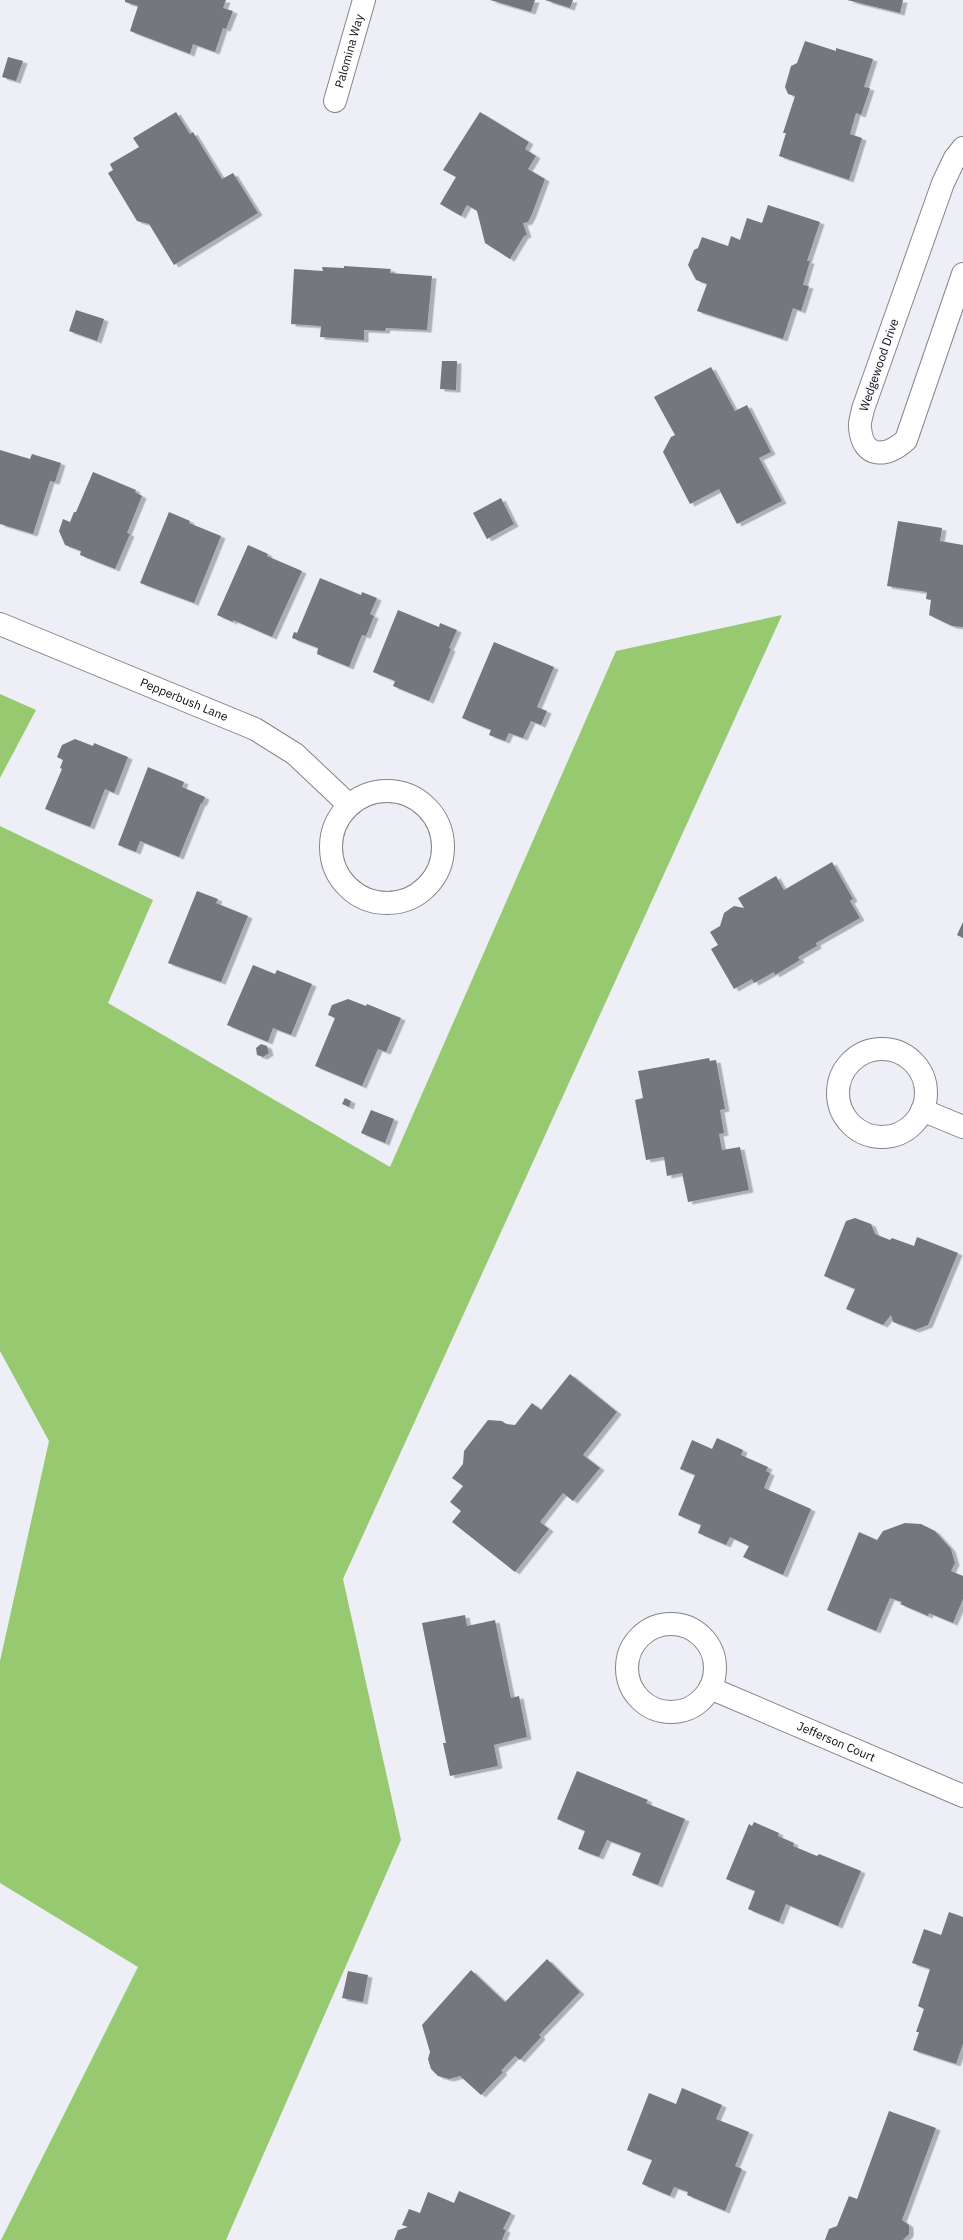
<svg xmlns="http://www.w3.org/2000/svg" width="963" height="2240" viewBox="0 0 963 2240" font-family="'IBM Plex Sans',sans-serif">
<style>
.forest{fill:#97c971}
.building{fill:#76777e;filter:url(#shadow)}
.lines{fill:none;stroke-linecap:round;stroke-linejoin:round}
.minor-casing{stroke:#84848c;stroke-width:24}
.minor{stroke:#fff;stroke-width:22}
.labels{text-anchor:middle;stroke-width:3;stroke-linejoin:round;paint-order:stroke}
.street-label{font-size:12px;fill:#0b0b0e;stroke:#fbfbff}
</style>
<defs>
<filter id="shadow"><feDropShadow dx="4.5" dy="2.5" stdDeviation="0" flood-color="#0004"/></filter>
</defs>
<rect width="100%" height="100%" fill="#edeef6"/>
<path class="forest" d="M782,615L343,1579L401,1840L226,2240H1L138,1967L0,1883V1661L49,1441L0,1351V826L153,900L108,1003L390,1167L616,651Z
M0,694L36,710L0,778Z"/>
<path class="building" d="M125,0H226L223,8L233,11L226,29L223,28L215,52L193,44L190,54L130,31L138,6L125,2Z
M490,0H535L531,12Z
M545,0H573L570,8Z
M847,0H903L900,13Z
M805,41L836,51V48L873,59L864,87L870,88L861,115L856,113L850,134L862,138L849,180L779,156L786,133H783L795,96L788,94L785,87L791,66L797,63Z
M8,57L23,61L16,81L2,77Z
M176,112L190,134L193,132L222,179L233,173L258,213L174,265L149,224L137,221L108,173L113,170L110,164L139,147L133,138Z
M480,112L529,142L525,149L536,156L528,169L545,179L532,214L528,222L523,223L527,235L524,236L510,259L485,243L477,211L467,205L461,216L440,204L456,177L443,170Z
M768,205L820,222L807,261H810L803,285L809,286L801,311L793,308L783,339L697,311L707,284L696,280L688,265L694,250L698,248L702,237L728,246L731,236L740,240L747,218L762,223Z
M344,266L391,269L390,273L432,276L427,330L386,328L385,331L364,330V340L320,337L321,326L291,324L294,269L323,271L322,267L344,268Z
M76,310L104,319L97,341L69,331Z
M442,361H457L456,390L440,389Z
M711,367L735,411L747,405L771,452L759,458L782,501L737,524L719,489L690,504L663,452L671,437L675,435L654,397Z
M0,450L30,459L32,454L61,463L55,482L50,481L33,534L0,524Z
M93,472L136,490L135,492L142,496L127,533L130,534L115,569L80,555L81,551L65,545L59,531L63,519L70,522L74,512H76Z
M501,498L514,524L487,539L473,513Z
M169,512L190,521L189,523L221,536L194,603L140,583Z
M898,521L942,528L940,541L963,545V627L952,626L929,615L931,600L926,599L927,592L887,586Z
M248,545L268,554L267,556L302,571L272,637L233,620V622L217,615Z
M320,578L361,595L362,592L377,598L370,614L374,616L366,636L362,635L349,667L317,654L318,648L292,638L294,632L297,633Z
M398,610L439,627L440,623L457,630L449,648L451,649L429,701L393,686L395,681L373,672Z
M494,642L554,667L537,707L547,711L541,725L531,721L523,738L509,733L505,741L489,735L491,730L462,718Z
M75,739L93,746L94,743L128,757L114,793L105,789L90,827L45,809L62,769L60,768L63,760L57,757L62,745Z
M148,767L184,782L182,787L205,797L202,804L201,803L179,857L140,841L136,852L118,845Z
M832,862L853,899L850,901L860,918L816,943L817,946L798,957L800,960L775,975L774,972L754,983L752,979L734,989L711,949L718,945L710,932L720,926L724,913L734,906L744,908L738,898L776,876L784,890Z
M197,891L218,899L216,903L248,916L221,982L168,963Z
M963,922V938L957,935Z
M253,965L275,974L277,970L312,984L291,1035L273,1028L268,1042L227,1025Z
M348,999L366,1006L367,1004L401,1018L386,1052L378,1049L362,1086L315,1066L335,1018L328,1015L332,1005Z
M261,1044L267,1046L269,1053L263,1057L257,1055L256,1048Z
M709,1058L710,1061L716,1060L725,1109L720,1110L724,1133L719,1134L722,1150L740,1147L749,1190L688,1202L682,1173L667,1176L664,1157L646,1160L635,1100L643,1098L638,1071Z
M345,1098L351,1101L349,1107L342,1104Z
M371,1110L394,1119L385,1143L361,1133Z
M855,1218L871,1224L875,1234L890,1240L892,1238L914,1246L917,1237L958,1253L928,1325L915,1330L893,1322L891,1315L883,1325L846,1309L855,1289L824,1276L846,1221Z
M570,1374L617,1412L583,1455L600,1468L573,1501L563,1493L540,1522L549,1529L515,1572L452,1522L461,1511L450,1502L463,1486L452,1478L463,1464L464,1451L488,1420L502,1421L506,1424L515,1425L532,1403L541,1410Z
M717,1438L743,1450L741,1455L768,1467L766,1471L770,1473L764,1488L811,1509L783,1575L743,1557L749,1546L730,1537L726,1545L698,1533L701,1525L678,1515L695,1475L680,1469L692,1440L712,1449Z
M905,1523L921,1524L935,1531L951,1549L955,1563L951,1571L963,1576V1599L953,1623L929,1613L928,1616L900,1604L902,1602L890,1598L876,1631L827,1610L859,1532L877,1540L883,1531Z
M465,1615L467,1626L495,1620L511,1698L519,1696L527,1737L494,1745L498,1766L450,1776L443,1743H446L422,1623Z
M577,1771L648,1800L646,1803L685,1819L658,1885L632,1875L641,1853L607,1840L599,1857L578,1849L585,1831L557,1819Z
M754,1822L779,1833L778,1836L794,1843L793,1846L817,1856L819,1854L861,1871L838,1926L786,1904L779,1922L748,1909L755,1891L726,1879L749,1824L752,1826Z
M949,1912L963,1917V2044L956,2064L913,2050L919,2032H916L924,2009L918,2006L930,1969L912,1963L924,1929L941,1935Z
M547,1959L580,1992L539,2035L541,2037L520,2060L515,2056L501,2071L503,2072L481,2095L460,2076L449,2079L438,2076L431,2069L428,2059L430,2052L422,2025L471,1970L505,2002Z
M348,1971L368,1975L363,2002L342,1998Z
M682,2088L722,2105L716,2119L749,2132L735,2166L742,2169L725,2211L687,2195L688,2192L674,2187L670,2196L642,2184L652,2160L627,2150L649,2093L676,2104Z
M889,2111L936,2128L902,2220L909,2225V2234L903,2240H825L829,2229L837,2226L849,2196L857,2199Z
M459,2191L511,2213L503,2229L506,2230L502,2240H394L398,2230L408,2227L402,2225L409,2209L420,2213L428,2192L454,2203Z"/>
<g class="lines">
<g class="minor-casing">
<g id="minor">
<path id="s1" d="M335,101L364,0"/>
<path d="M963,148L955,158L943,183L863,409C862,415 859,422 860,428C863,460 887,457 906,440L963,274"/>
<path id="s2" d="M0,624L255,729L295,754L349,805"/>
<circle cx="387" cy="847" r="56"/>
<circle cx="882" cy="1093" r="44"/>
<path d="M922,1110L963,1127"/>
<circle cx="671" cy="1668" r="44"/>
<path id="s3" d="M710,1688L963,1796"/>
</g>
</g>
<use href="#minor" class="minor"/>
</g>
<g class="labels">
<g class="street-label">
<text dy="4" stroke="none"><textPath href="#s1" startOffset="52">Palomina Way</textPath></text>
<text transform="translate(879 365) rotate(-71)" y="4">Wedgewood Drive</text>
<text dy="4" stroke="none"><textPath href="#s2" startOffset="199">Pepperbush Lane</textPath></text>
<text dy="4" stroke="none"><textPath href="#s3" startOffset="137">Jefferson Court</textPath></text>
</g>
</g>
</svg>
